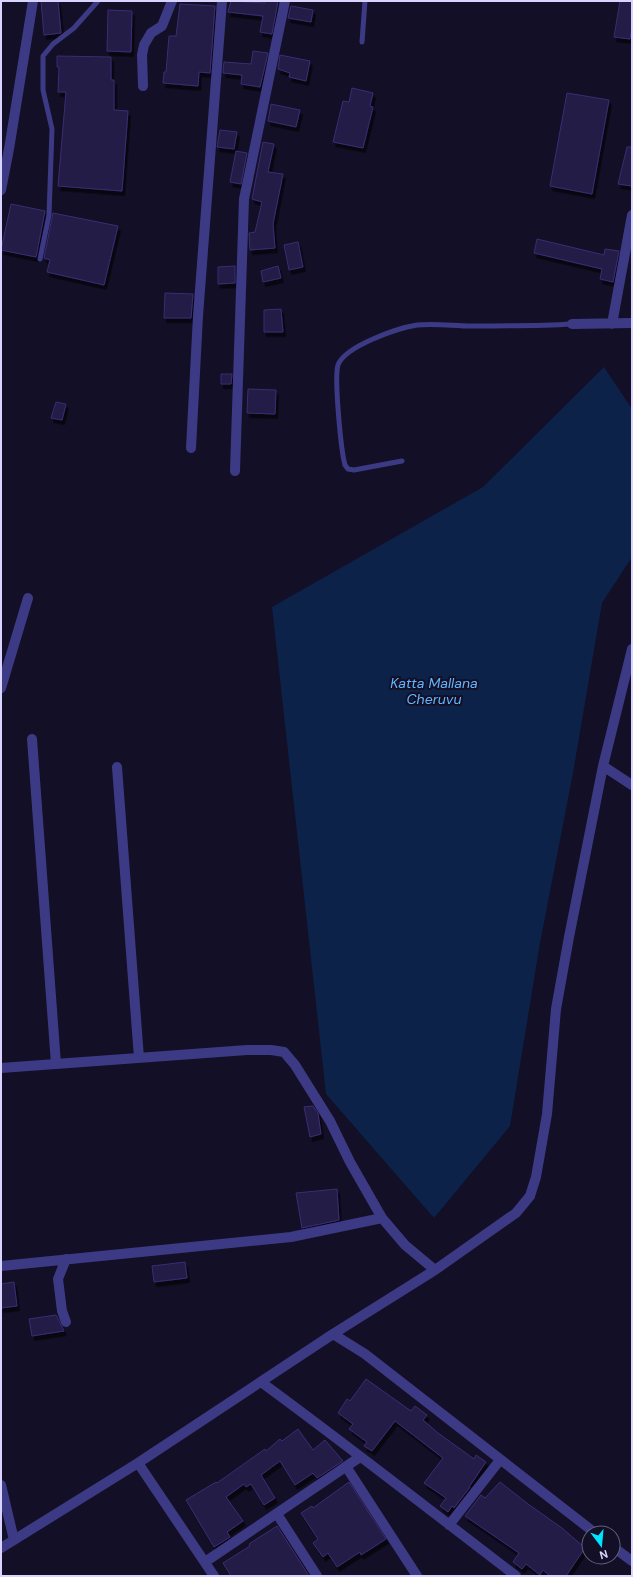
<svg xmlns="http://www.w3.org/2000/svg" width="633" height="1577" viewBox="0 0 633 1577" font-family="'DM Sans',sans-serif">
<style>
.water{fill:#0c2248}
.building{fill:#241b47;stroke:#3b2d73;filter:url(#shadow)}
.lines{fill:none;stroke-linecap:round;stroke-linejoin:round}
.service{stroke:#3d3a85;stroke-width:5}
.minor{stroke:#3d3a85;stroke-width:10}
.labels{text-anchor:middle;stroke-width:4;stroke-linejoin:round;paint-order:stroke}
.water-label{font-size:14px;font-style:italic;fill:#62b6ff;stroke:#130f26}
</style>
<defs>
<filter id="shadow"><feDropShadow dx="2.5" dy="4.5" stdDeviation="0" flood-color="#0009"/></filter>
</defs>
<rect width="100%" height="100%" fill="#130f26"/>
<path class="water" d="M604,367L632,409V557L602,603L573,773L540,943L510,1126L434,1218L326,1094L272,607L483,487Z"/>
<path class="building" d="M41,1H58L61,33L44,35Z
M231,1L265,3V1H278L272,34L260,32L263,16L228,12Z
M620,1H632V26L630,39L614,37Z
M180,4L215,6L210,73L199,72L198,86L163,83L164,72H166L169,36H176Z
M291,6L313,10L311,22L288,18Z
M108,10L132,11L131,52L107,51Z
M253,51L268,53L260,87L241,84L242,75L223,73L224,62L251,64Z
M280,55L310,61L306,81L289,77L290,73L278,69Z
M57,56L111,57V80H114V110L128,111L122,191L58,186L66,92H58L59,67H57Z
M352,88L373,93L370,106L373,107L363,148L333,142L343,101L349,102Z
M567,93L609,100L592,194L550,186Z
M271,104L300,110L296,127L268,121Z
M220,130L237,132L234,149L217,147Z
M263,142L274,144L268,172L283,174L273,224L275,248L250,250L249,233L255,232L262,202L252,199Z
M627,147H632V186L618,184Z
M236,151L247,153L241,184L230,182Z
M11,204L45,211L36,257L1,250Z
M53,213L118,226L104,285L47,272L50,260L44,258Z
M537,239L604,255L605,249L619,251L613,282L600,279L602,269L534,253Z
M298,242L303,267L289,270L284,245Z
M235,266V283L218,284V267Z
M278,266L281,278L263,282L261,271Z
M165,293L193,294L191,318H164Z
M281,309L283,332H264V310Z
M221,374H232L231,384H221Z
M248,389L276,390L275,414L247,413Z
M56,402L66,404L62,420L51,418Z
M313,1106L318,1113L321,1134L310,1137L304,1107Z
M337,1189L339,1220L302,1228L296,1193Z
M185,1262L187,1278L154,1282L152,1266Z
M14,1282L17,1306L1,1308V1284Z
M56,1315L64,1331L32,1336L29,1319Z
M366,1379L411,1411L415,1406L427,1415L423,1420L438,1433L474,1459L476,1455L486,1462L469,1487H470L454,1508L452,1506L448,1512L440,1506L446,1498L424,1483L443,1458L395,1421L372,1451L364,1446L367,1442L349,1429L353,1424L338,1413L347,1399L350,1401Z
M298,1429L313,1450L325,1440L343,1461L317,1478L313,1473L295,1485L280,1461L261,1475L275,1498L264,1505L251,1484L246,1487L244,1484L226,1497L243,1521L227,1532L230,1537L214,1547L186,1500L216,1482L217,1483L265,1449L266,1451L280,1439L282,1441Z
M349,1482L386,1539L361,1555L360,1552L337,1567L328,1553L323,1557L313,1543L318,1539L301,1513L312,1506L313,1508Z
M500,1482L528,1504L562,1528L585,1548L566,1576H550L543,1570L540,1575L526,1564L522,1569L513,1562L519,1553L465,1516L481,1495L485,1498Z
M277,1526L309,1576H231L223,1563L250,1546L249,1544Z"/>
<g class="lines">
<path class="service" d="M362,42L365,1
M40,259L49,215L52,129L43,90V56L53,44L74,28L98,1
M402,461L354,470L348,469L345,465C341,451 334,378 338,365C345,346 398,328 417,325C436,323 454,326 472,326C506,326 539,326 572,324"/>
<path class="minor" d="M143,86L142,55L144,45L151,33L162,26L172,1
M1,190L9,149L33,1
M572,324L632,323
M612,324L632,215
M191,448L198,316L222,1
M235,471L244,199L285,1
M1,688L28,598
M32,739L56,1064
M603,766L632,785
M117,767L139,1058
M1,1068L247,1050H271L284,1052L295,1065L330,1121L350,1162L382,1218L405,1245L435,1270
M1,1266L291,1237L382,1218
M66,1322L62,1311L58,1279L66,1259
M333,1334L365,1354L595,1533
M261,1382C347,1445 431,1511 516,1576
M138,1463L214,1576
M347,1468L417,1576
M1,1485L14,1540
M277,1514L317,1576
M449,1525L500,1460
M613,1547L632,1561
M1,1548L138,1463L333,1334L435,1270L516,1213L530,1196L536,1177L547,1114L556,1009L569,937L603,766L632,649
M205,1562L360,1457"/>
</g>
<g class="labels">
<g class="water-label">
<text x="434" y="688">Katta Mallana<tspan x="434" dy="16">Cheruvu</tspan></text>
</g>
</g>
<rect width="633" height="1577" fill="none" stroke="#d9d4ff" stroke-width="4"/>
<g transform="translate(601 1545) rotate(164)"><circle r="19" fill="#130f26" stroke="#625e7d"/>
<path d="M0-3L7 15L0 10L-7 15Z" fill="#00e5ff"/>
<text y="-6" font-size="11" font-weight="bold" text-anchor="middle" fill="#d9d4ff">N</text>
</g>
</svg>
